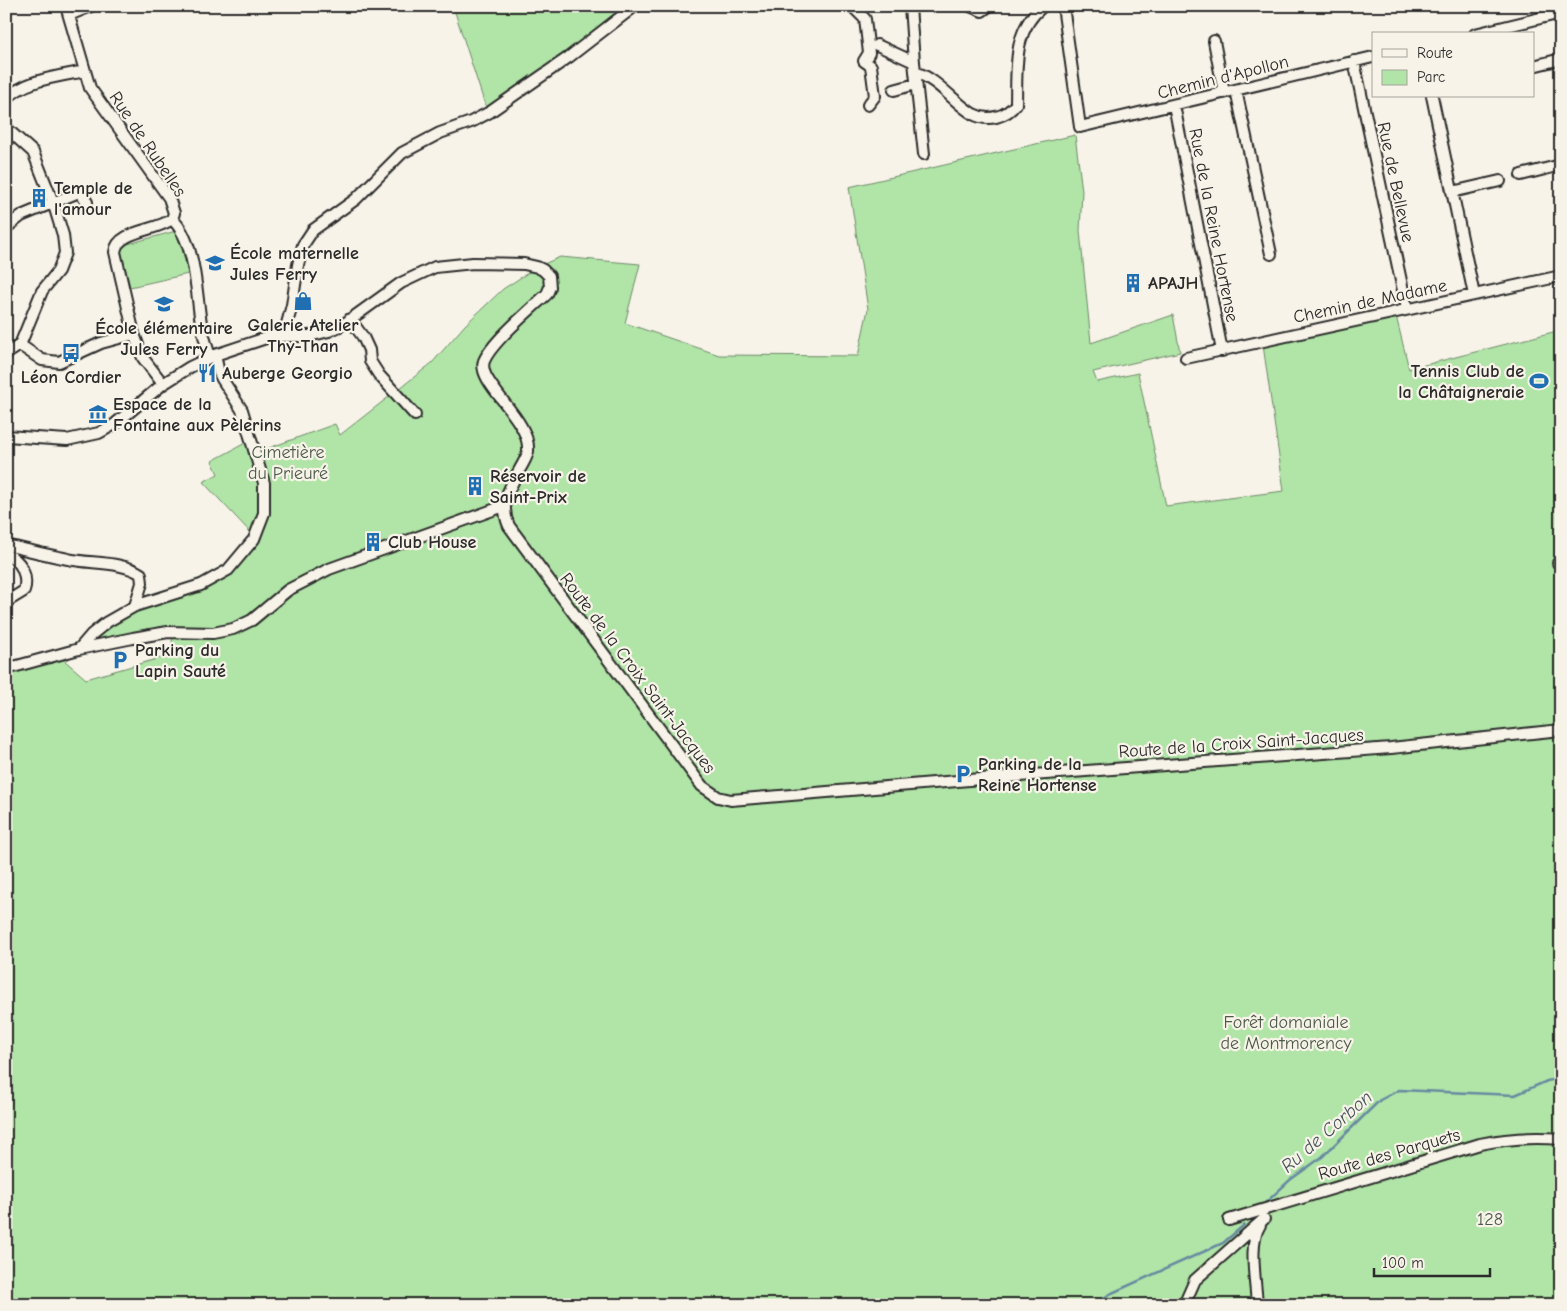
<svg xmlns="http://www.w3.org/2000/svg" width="1567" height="1311" viewBox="0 0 1567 1311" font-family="'Comic Neue',sans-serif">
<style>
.green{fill:#b0e5a7;stroke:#6e8869}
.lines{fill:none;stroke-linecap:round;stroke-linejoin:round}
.stream{stroke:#688aa1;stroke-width:2.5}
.minor-casing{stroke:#2b2b2b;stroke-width:14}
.minor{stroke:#f7f3e8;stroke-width:10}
.labels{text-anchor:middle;stroke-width:4.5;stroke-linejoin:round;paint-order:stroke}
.street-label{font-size:18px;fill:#2b2b2b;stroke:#f7f3e8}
.poi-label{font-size:18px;font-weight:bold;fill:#2b2b2b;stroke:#f7f3e8;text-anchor:start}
.park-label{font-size:18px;fill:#4c5a4a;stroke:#f7f3e8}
.water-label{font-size:19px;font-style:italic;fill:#44535c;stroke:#f7f3e8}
</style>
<rect width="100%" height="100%" fill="#f7f3e8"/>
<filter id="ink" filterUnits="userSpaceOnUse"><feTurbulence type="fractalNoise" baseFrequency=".02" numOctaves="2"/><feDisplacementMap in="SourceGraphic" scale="10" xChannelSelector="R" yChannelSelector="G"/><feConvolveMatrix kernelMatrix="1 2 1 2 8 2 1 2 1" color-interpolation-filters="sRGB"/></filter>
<g filter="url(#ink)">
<path class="green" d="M453,6H622V7L553,63L486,108Z
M1075,135L1082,191L1080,231L1091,343L1173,315L1180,352L1093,372L1097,382L1138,373L1166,506L1284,491L1263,345L1322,332L1347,329L1396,316L1409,369L1561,330V1305H6V673L64,660L86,679L171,655L173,632L79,649L107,622L201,585L249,546L267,509L258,452L335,424L340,435L432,363L465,325L503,289L537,267L560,257L640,264L625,323L719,355L858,356L868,309L849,187Z
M176,231L179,235L188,274L130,287L121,250L124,245Z
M249,441L264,501L252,534L203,482L218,474L212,461Z"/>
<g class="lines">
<path class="stream" d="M1262,1206L1290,1180L1322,1157L1380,1100L1399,1090L1515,1095L1547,1081L1561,1078
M1091,1305L1112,1293L1223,1243L1244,1225"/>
<g class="minor-casing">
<path id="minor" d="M66,6L90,88L169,198L174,213L172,219
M852,6L865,19L869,53L864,61L871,66L875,96L868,105
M910,6L914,62L924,154
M970,6L982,11L989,6
M1063,6L1080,127L1373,57
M69,15L91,6
M1475,34L1561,13
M1214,41L1224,93
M877,45L914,62
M1354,61L1407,309
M1533,66L1561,59
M915,72C939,80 953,102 973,114C988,122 1006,117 1016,104C1017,70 1012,30 1043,6
M894,90L916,84
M1236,90L1271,254
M1432,96L1474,295
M6,100C22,80 61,76 85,71
M1174,105L1222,351
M6,128L33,152L53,202L63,235L65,253L58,271L42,291L20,345L6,354
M1521,175L1561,165
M1452,192L1500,181
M172,219C196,241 196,293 201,323C203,335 207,346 210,357
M6,228L21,216L79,192L87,202
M350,319L363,337L369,350L370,361L379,375L415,415
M284,335L292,305L298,265L303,245L313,230L356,199L402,153L440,133L471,122L490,112L569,57L635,6
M20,345L42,360L59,362L101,343L134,334
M1186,358L1561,276
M163,384L143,358L134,334L115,252C117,230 158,231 172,219
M6,436L67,440L99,433L115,424L163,384L190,367L215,355L272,336H309L329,331L344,324L401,283L435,267L473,263L524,264L537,267L543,270L549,276L550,287L547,294C530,310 492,342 484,361C476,383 531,419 528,451C527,458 523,463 520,469C509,488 499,504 509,526L702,786L718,797L731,800L981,779L1391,748L1561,730
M6,545C27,550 47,555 68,559C89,564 123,561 141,574L142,583L135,606
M6,555C22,559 28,577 24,591L6,602
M1558,563H1561
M79,649L91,635L107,622L135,606L201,585L228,570L254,539L264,513V483L242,410L222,379L219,373L215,355
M6,669L79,649L133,638L168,632L213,633L233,629L252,620L288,590L329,569L504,506
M1229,1220L1480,1144C1507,1138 1533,1137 1561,1139
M1184,1305L1195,1280L1264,1219
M1257,1305C1256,1283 1248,1242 1260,1225"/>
</g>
<use href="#minor" class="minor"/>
</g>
</g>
<defs>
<g id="building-bare" transform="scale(1.5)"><path d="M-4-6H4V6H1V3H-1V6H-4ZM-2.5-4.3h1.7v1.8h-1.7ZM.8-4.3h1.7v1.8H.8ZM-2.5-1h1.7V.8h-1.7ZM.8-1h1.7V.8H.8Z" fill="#1f6fb2" stroke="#f7f3e8" stroke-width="2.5" paint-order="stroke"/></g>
<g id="school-bare" transform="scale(1.5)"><path d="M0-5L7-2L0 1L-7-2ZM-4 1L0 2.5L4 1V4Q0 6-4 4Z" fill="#1f6fb2" stroke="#f7f3e8" stroke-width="2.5" paint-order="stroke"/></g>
<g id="shop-bare" transform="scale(1.5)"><path d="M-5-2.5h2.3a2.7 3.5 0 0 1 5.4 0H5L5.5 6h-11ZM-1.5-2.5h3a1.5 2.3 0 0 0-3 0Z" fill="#1f6fb2" stroke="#f7f3e8" stroke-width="2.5" paint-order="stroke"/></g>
<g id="bus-bare" transform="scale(1.5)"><path d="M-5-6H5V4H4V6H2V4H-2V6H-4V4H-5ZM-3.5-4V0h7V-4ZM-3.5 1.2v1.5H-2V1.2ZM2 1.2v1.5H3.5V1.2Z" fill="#1f6fb2" stroke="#f7f3e8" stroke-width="2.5" paint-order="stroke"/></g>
<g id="restaurant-bare" transform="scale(1.5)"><path d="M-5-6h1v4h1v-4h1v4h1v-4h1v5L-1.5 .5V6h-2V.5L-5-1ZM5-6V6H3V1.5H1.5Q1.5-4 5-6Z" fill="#1f6fb2" stroke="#f7f3e8" stroke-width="2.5" paint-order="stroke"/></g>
<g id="stadium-bare" transform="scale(1.5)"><path d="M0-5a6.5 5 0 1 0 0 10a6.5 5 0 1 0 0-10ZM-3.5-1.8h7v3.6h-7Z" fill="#1f6fb2" stroke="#f7f3e8" stroke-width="2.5" paint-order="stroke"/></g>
<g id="museum-bare" transform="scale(1.5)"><path d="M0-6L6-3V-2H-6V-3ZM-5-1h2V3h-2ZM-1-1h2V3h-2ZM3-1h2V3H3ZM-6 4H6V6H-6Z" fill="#1f6fb2" stroke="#f7f3e8" stroke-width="2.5" paint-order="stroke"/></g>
<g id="parking-bare" transform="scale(1.5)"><path d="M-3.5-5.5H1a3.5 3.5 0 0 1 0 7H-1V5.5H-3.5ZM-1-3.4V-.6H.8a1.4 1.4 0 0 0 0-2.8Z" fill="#1f6fb2" stroke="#f7f3e8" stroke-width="2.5" paint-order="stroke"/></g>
</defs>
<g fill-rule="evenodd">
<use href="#building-bare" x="39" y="198"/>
<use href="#school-bare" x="215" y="263"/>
<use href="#building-bare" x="1133" y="283"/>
<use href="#shop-bare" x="303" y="301"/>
<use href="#school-bare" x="164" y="304"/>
<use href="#bus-bare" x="71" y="353"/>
<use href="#restaurant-bare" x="207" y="373"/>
<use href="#stadium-bare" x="1539" y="381"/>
<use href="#museum-bare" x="98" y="414"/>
<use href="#building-bare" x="475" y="486"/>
<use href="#building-bare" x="373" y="542"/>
<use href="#parking-bare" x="120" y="660"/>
<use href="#parking-bare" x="963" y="774"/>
</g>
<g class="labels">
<g class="street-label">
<text transform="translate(1223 77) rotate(-14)" y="6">Chemin d'Apollon</text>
<text transform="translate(148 144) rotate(56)" y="6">Rue de Rubelles</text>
<text transform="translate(1396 182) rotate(78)" y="6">Rue de Bellevue</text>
<text transform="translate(1214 225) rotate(79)" y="6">Rue de la Reine Hortense</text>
<text transform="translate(1370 301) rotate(-12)" y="6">Chemin de Madame</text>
<text transform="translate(638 673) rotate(53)" y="6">Route de la Croix Saint-Jacques</text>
<text transform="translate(1241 743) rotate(-4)" y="6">Route de la Croix Saint-Jacques</text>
<text transform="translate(1389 1154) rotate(-16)" y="6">Route des Parquets</text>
</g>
<g class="poi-label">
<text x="54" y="194">Temple de<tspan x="54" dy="21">l'amour</tspan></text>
<text x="230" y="259">École maternelle<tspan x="230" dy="21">Jules Ferry</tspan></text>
<text x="1148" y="289">APAJH</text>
<text x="303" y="331" text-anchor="middle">Galerie Atelier<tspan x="303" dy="21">Thy-Than</tspan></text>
<text x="164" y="334" text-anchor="middle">École élémentaire<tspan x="164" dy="21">Jules Ferry</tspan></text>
<text x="1524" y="377" text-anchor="end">Tennis Club de<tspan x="1524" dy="21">la Châtaigneraie</tspan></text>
<text x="222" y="379">Auberge Georgio</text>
<text x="71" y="383" text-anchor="middle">Léon Cordier</text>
<text x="113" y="410">Espace de la<tspan x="113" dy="21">Fontaine aux Pèlerins</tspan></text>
<text x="490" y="482">Réservoir de<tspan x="490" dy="21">Saint-Prix</tspan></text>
<text x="388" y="548">Club House</text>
<text x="135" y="656">Parking du<tspan x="135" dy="21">Lapin Sauté</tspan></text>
<text x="978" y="770">Parking de la<tspan x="978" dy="21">Reine Hortense</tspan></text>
</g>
<g class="park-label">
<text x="288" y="458">Cimetière<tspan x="288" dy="21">du Prieuré</tspan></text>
<text x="1286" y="1028">Forêt domaniale<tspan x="1286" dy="21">de Montmorency</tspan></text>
<text x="1490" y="1225">128</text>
</g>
<g class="water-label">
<text transform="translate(1326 1131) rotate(-41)" y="7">Ru de Corbon</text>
</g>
</g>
<rect width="1567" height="1311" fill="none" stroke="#f7f3e8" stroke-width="25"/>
<rect x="12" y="12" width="1542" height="1286" fill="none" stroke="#2b2b2b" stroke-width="2" filter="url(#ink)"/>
<rect x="1372" y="32" width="162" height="65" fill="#f7f3e8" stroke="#a5a39c"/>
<rect x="1382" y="49" width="25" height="8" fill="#f7f3e8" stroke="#a5a39c"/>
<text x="1417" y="58" font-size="15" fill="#2b2b2b">Route</text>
<rect x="1382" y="70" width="25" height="15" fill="#b0e5a7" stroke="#a5a39c"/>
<text x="1417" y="82" font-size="15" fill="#2b2b2b">Parc</text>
<path d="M1374 1268v8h116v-8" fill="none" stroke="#2b2b2b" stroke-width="2.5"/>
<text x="1382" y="1268" font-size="15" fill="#2b2b2b" stroke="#f7f3e8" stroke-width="4" paint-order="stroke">100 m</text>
</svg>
